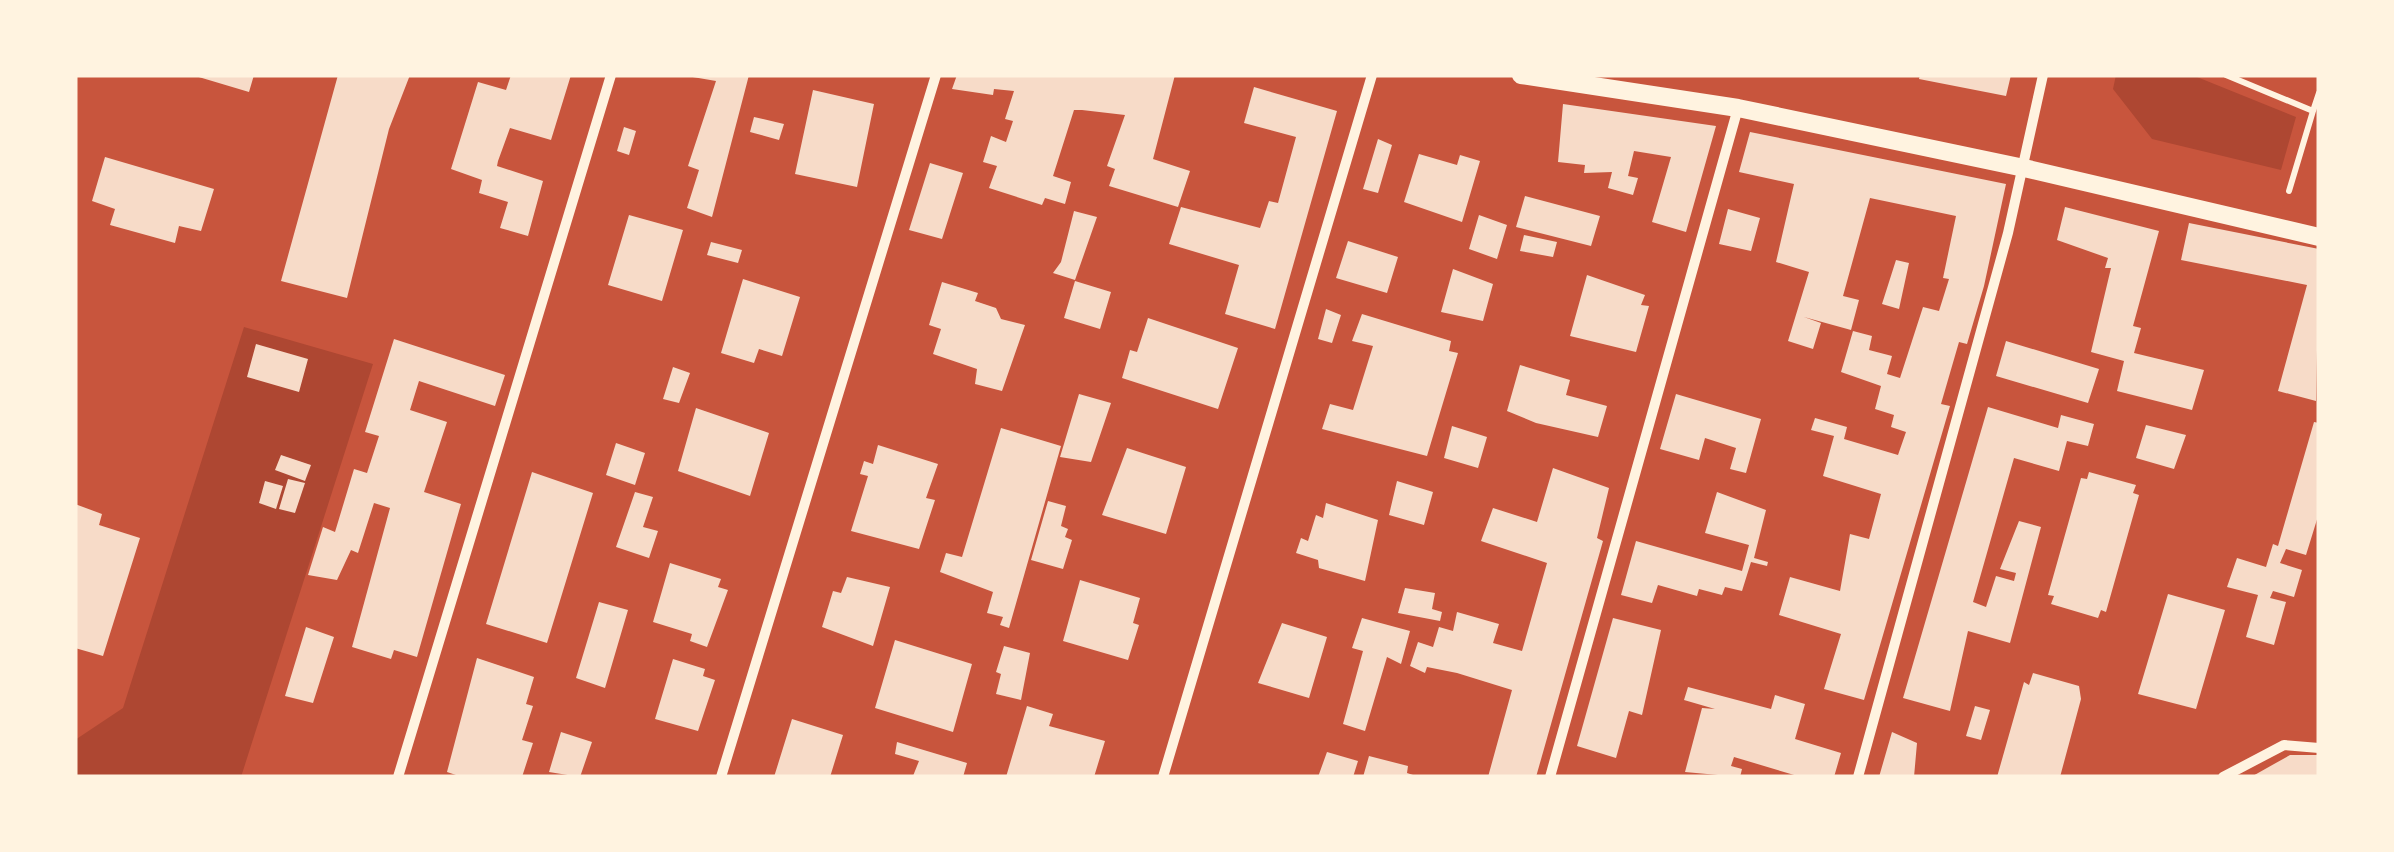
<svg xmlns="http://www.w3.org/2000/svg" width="2394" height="852" viewBox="0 0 2394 852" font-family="'Asap Condensed',sans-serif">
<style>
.green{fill:#ae4732}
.building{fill:#f7dbc8}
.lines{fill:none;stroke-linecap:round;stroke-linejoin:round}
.path{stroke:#fff3e0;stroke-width:6}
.minor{stroke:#fff3e0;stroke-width:10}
.tertiary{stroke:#fff3e0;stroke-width:18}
</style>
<rect width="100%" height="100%" fill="#c8553d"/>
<path class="green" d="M2116,75H2192L2296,117L2281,170L2152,139L2113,89Z
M244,327L373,364L241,777H75V740L123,708Z"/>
<path class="building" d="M192,75H254L249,92Z
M338,75H410L389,129L347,298L281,281Z
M511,75H571L551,140L510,128L498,161L497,166L543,181L528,236L500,228L508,202L479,193L482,180L451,169L478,82L506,90Z
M681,75H749L712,217L687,208L699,170L688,166L716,81Z
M957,75H1175L1153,159L1190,171L1178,207L1109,186L1115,169L1107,166L1125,115L1082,110H1074L1053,176L1071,182L1065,204L1045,198L1042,205L989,188L997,166L983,162L991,136L1006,142L1013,121L1005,119L1014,91L994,89L993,95L952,89Z
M1920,75H2011L2006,96L1919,79Z
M1254,87L1337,111L1275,329L1225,314L1239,265L1169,244L1181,207L1260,228L1269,201L1278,203L1296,137L1244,123Z
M813,90L874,104L857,187L795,174Z
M1563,104L1716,126L1686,232L1652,222L1671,157L1634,151L1628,176L1638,178L1633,195L1608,188L1612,172L1584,173L1585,165L1558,162Z
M754,117L784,124L779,140L750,132Z
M624,127L636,131L629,155L617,151Z
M1750,132L2006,184L1984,286L1967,344L1959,342L1941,404L1950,406L1864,700L1824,689L1841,634L1779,615L1790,577L1840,591L1850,534L1869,539L1881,494L1823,476L1834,436L1811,430L1815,418L1847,427L1844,439L1898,455L1906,432L1891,427L1894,415L1875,409L1881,386L1841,372L1853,331L1872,336L1869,350L1892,356L1887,374L1900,378L1923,307L1939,311L1949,279L1943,278L1956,216L1870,198L1843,296L1859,300L1851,330L1804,317L1821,323L1813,349L1788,341L1809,272L1776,262L1794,184L1739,172Z
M1378,139L1392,145L1378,193L1363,189Z
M1419,154L1457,165L1460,155L1480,161L1462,222L1404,202Z
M105,157L214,189L201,231L179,226L175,243L110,225L115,209L92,201Z
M930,163L963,173L942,239L909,230Z
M1525,196L1600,216L1591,246L1516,227Z
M2065,207L2159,231L2133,326L2141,328L2134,353L2204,370L2192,410L2117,391L2124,361L2091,352L2111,268H2105L2108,258L2057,240Z
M1728,209L1760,218L1751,251L1719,244Z
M1074,211L1097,217L1075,280L1053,273L1061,262Z
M629,215L683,230L662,301L608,285Z
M1479,215L1507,225L1497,259L1469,249Z
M2189,223L2319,249L2316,401L2278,391L2307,285L2181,260Z
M1524,235L1557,242L1553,257L1520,251Z
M1348,241L1398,257L1387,293L1336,278Z
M711,242L742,250L738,263L707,255Z
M1896,260L1909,263L1899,309L1882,304Z
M1453,269L1493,284L1483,321L1441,312Z
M1587,275L1645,295L1641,305L1649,306L1636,352L1570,336Z
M743,279L800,297L782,356L759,349L754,363L721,353Z
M1075,281L1111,292L1100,329L1064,318Z
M942,282L978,293L975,301L996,308L1001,319L1025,325L1002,391L975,384L977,369L933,354L941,329L929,325Z
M1326,309L1341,315L1332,343L1318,339Z
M1362,314L1451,341L1449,351L1458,353L1427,456L1322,429L1330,404L1353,410L1373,346L1352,341Z
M1148,318L1238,348L1218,409L1122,378L1130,350L1137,352Z
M394,339L505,375L495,406L419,381L410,410L447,422L424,492L461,504L417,657L394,650L391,659L352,647L390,508L374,503L358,553L351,550L337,580L308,575L323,527L335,532L354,469L367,473L379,436L365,432Z
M2006,341L2099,369L2088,403L1996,376Z
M256,344L308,359L299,392L247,377Z
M1520,365L1570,380L1566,395L1607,406L1598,437L1536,423L1507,411Z
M673,367L690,373L679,403L663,399Z
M1079,394L1111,403L1091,462L1060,457Z
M1676,394L1761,419L1746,473L1730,469L1736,448L1705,438L1699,460L1660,449Z
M1988,407L2058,428L2061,415L2094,424L2088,446L2067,441L2059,471L2014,458L1973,602L1986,607L1996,576L2014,581L2016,573L2000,569L2019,521L2041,527L2010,643L1968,631L1950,711L1903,698Z
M696,408L769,433L750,496L678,471Z
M2314,422L2319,423V513L2306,555L2286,549L2280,563L2302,570L2294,597L2273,591L2270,598L2286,602L2274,645L2246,637L2258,595L2227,587L2237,558L2266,567L2273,544L2278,546Z
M2146,425L2186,435L2174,469L2136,458Z
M1452,426L1487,437L1478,468L1444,458Z
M1001,428L1061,446L1009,628L1000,625L1003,617L987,613L993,592L940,572L946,553L962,557Z
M616,443L645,453L635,485L606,475Z
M878,445L938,464L926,498L935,500L919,549L851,531L868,476L860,474L864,461L873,464Z
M1127,448L1186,467L1166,534L1102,515Z
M281,455L311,465L305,481L275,470Z
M1553,468L1609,488L1597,538L1603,541L1536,777H1488L1512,690L1457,673L1427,667L1425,673L1410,666L1418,642L1433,647L1439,627L1453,631L1457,612L1499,624L1493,643L1522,651L1547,563L1481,541L1493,508L1537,522Z
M532,472L593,493L547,643L486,624Z
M2089,472L2136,485L2133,493L2139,495L2106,612L2101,610L2098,618L2051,604L2054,596L2048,595L2081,478L2087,479Z
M288,479L305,483L295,513L279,509Z
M265,481L283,486L276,509L259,503Z
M1397,481L1433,492L1424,525L1389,515Z
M635,492L653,497L643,527L658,531L649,558L616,547Z
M1717,492L1766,510L1754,558L1768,562L1767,566L1751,562L1742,591L1725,587L1722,595L1699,589L1697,596L1658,585L1652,603L1621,595L1636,541L1742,571L1749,545L1705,533Z
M1048,501L1066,506L1061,526L1068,529L1065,537L1072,540L1063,569L1031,560Z
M1326,503L1378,520L1365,581L1319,568L1318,560L1296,553L1301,538L1308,541L1316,515L1323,518Z
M75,504L102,514L99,525L140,538L103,656L75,648Z
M670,563L721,579L718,587L728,590L707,647L690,641L692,634L653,622Z
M847,577L890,587L873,646L822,627L833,591L841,593Z
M1080,580L1140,598L1133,623L1139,625L1128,660L1063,641Z
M1405,588L1435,593L1432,609L1442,612L1440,621L1398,613Z
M2168,594L2225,610L2196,709L2138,694Z
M599,602L628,610L605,688L576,678Z
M1362,618L1410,631L1401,664L1387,657L1365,731L1343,724L1363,651L1352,648Z
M1613,618L1661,630L1642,715L1629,711L1616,758L1577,746Z
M1282,623L1327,637L1309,698L1258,683Z
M306,627L334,637L313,703L285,696Z
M895,640L972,664L953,732L875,708Z
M1004,646L1030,653L1021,700L996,694L1001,674L996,672Z
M477,658L534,677L526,704L533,706L522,740L533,743L522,777H462L447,772Z
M673,659L705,669L703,676L715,680L698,731L655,719Z
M2033,673L2079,686L2081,699L2060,777H1997L2024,682L2029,685Z
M1688,687L1771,709L1775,695L1805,704L1795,739L1841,753L1834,777H1801L1734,757L1731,766L1742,769L1740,777L1685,772L1702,708L1715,709L1684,700Z
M1027,706L1053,714L1049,726L1105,741L1094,777H1006Z
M1975,706L1990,710L1981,740L1966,736Z
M792,719L843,735L830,777H774Z
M561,732L592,742L580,777L549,772Z
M1892,732L1917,743L1914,777H1879Z
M897,742L967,763L963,777L913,776L919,761L895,754Z
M1327,752L1358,761L1353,777H1318Z
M2290,755H2319V777H2251Z
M1369,756L1408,766L1407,773L1419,777H1363Z"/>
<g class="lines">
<path class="path" d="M2226,75L2313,111L2319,93
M2289,191L2313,111"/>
<path class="minor" d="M398,777L611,75
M721,777L936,75
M1163,777L1372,75
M1550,777L1738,108
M1858,777L2008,233L2043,75
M2223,777L2284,745L2319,748"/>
<path class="tertiary" d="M1521,75L1738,108L2024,168L2319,237"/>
</g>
<rect width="2394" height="852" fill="none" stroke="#fff3e0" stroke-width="155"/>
</svg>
